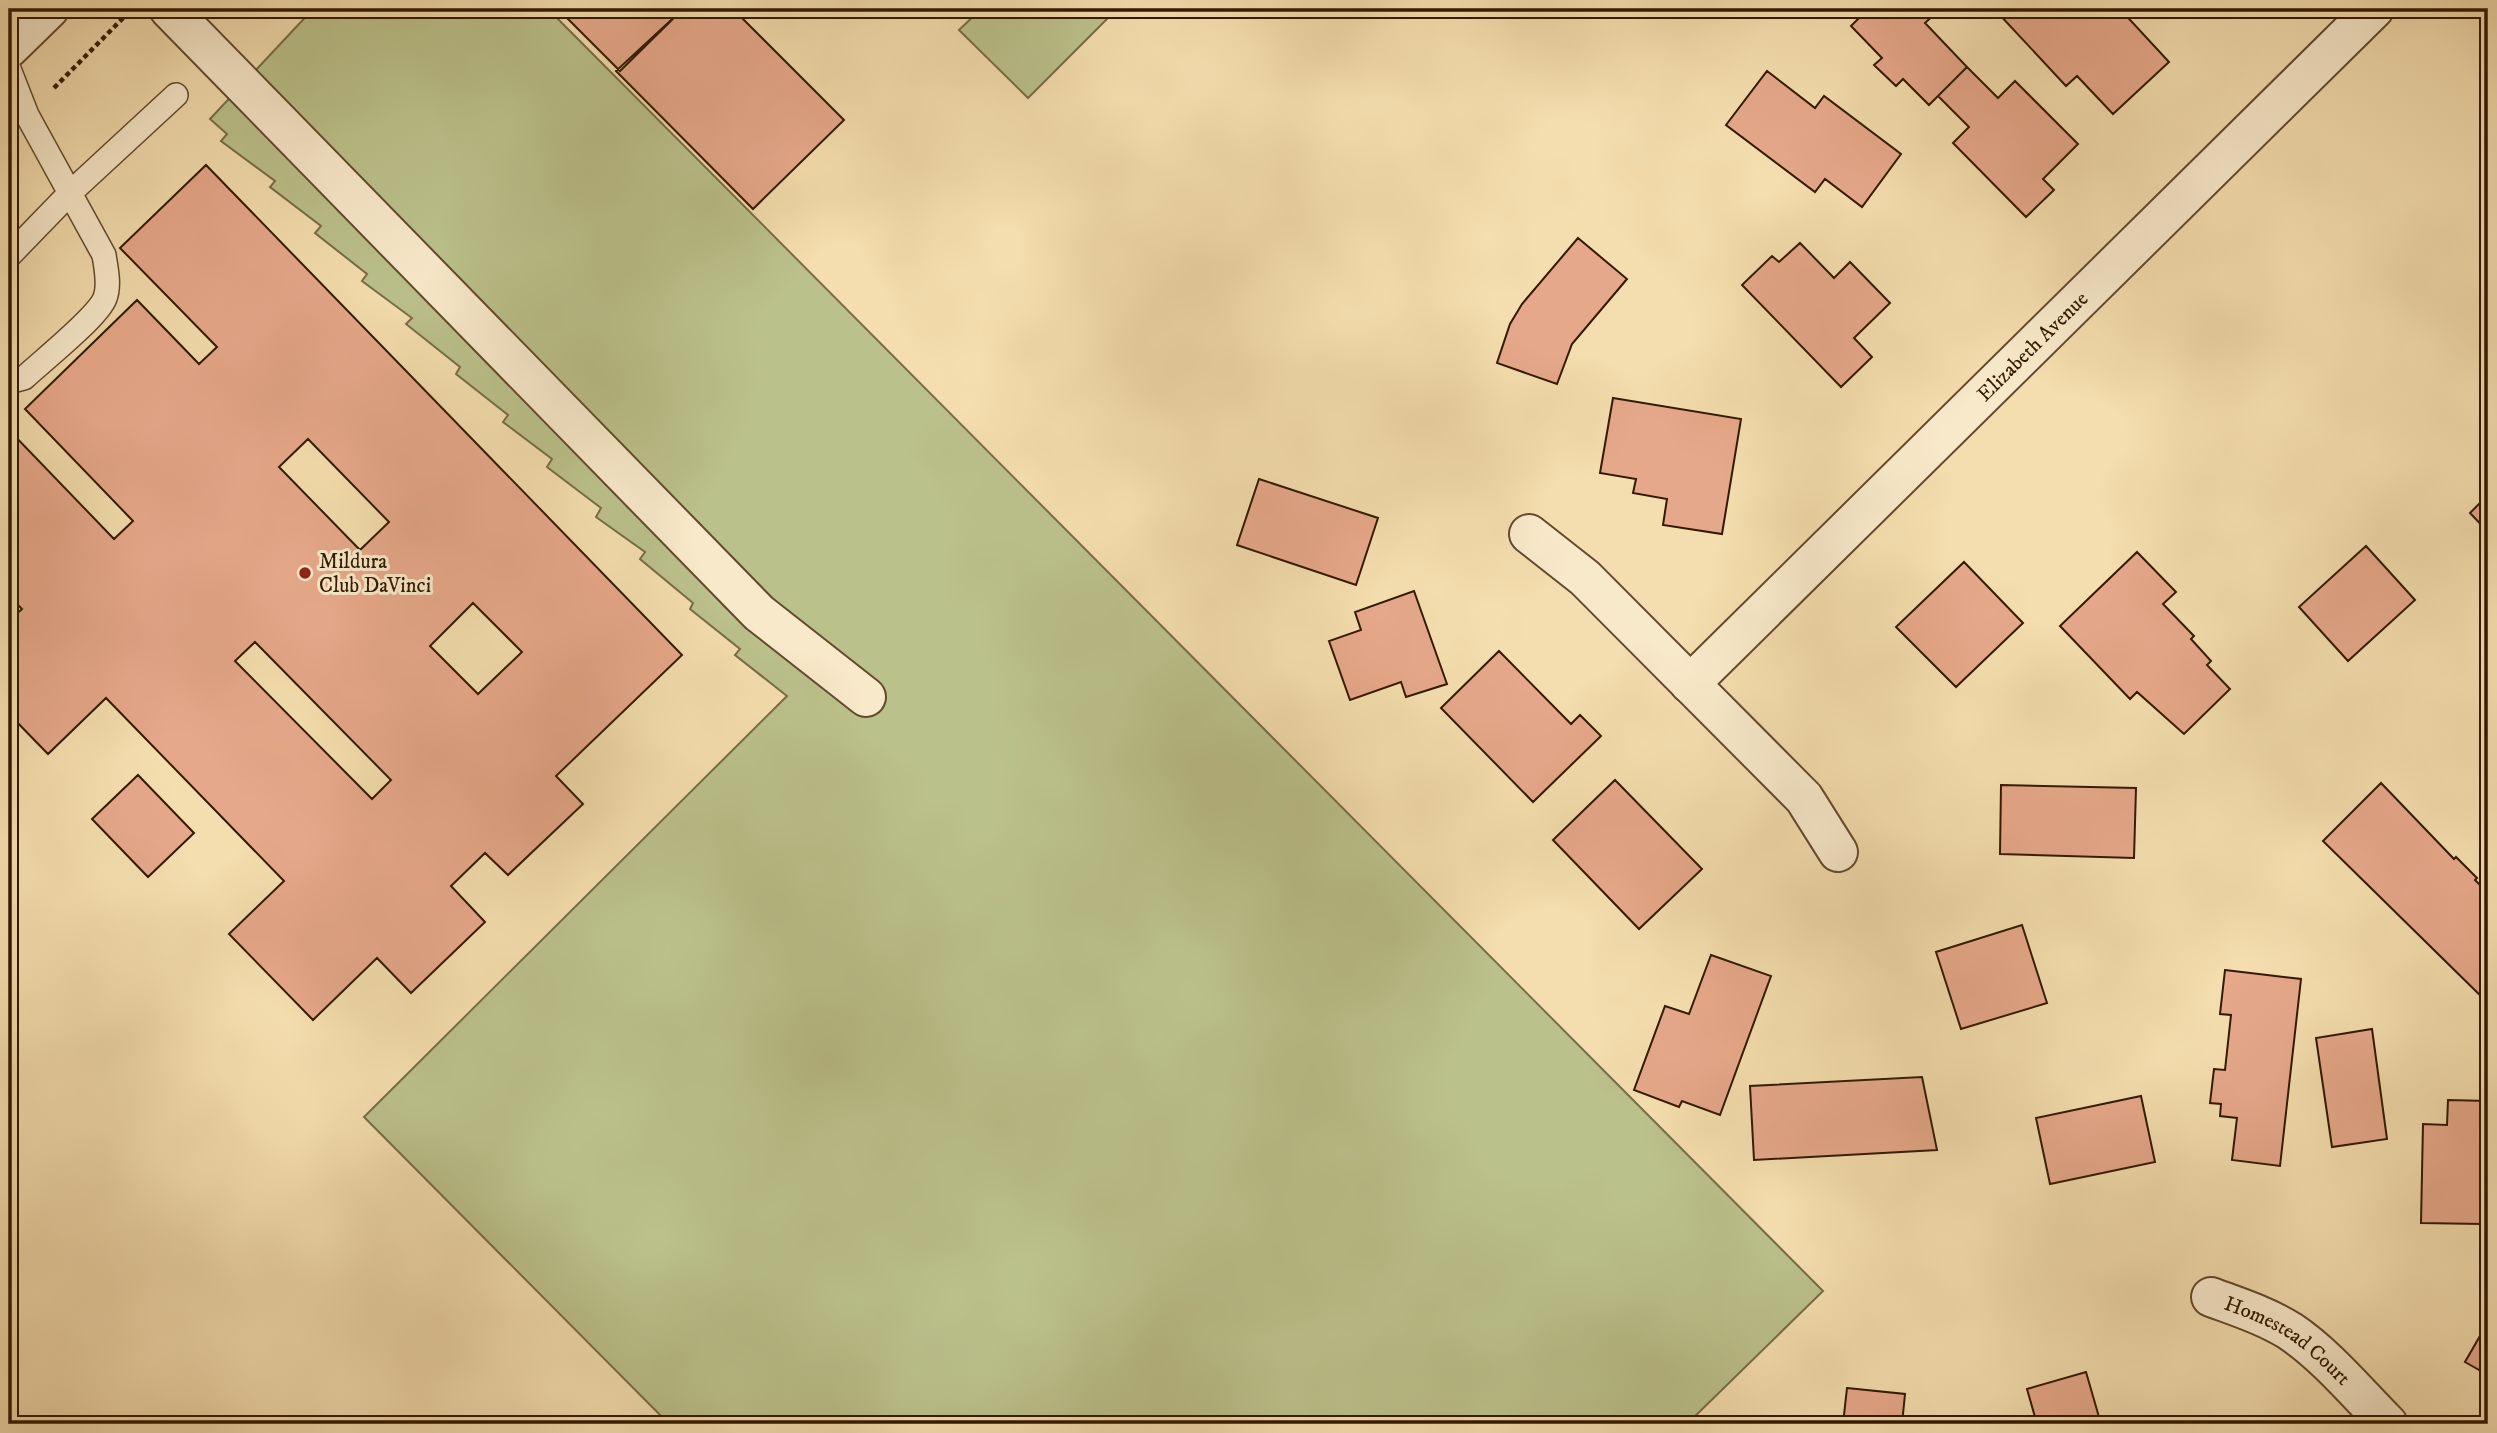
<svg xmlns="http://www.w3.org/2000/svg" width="2497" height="1433" viewBox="0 0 2497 1433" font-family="'IM FELL DW Pica',serif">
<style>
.green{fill:#bbc18b;stroke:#776d46;stroke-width:2}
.building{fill:#e6a88a;stroke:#331900;stroke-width:2;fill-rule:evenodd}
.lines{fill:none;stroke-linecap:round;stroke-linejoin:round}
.lane-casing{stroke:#634a2c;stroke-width:26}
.street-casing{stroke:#634a2c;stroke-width:42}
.path{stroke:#331900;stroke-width:4.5;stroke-dasharray:5 3.5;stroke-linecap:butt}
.lane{stroke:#f8e9ca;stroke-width:23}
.street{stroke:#f8e9ca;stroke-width:38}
.poi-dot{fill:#8f2418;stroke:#f8e9ca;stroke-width:2.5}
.labels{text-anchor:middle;stroke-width:6;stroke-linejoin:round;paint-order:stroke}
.street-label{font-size:21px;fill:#331900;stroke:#f8e9ca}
.poi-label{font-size:21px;fill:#331900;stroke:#f8e9ca;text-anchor:start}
</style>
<rect width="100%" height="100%" fill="#f4ddae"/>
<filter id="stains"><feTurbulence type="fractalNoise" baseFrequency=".00286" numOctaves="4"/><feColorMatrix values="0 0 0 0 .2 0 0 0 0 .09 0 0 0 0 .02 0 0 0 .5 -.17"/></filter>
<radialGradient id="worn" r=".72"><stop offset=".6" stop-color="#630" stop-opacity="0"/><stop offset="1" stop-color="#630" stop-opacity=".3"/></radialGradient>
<path class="green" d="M313,9H548L1823,1291L1687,1424H669L364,1117L787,696L735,655L740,649L690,609L693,603L640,559L645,552L596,517L601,508L547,467L552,459L503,422L508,415L456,374L460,367L406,324L412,318L362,281L367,274L315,233L321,226L270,187L275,181L221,141L227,134L210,119Z
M981,9H1117L1028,98L959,30Z"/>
<path class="building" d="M558,9H683L620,71Z
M683,9H733L844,120L753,209L616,71Z
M1852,9H1940L1925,23L1967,67L1929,105L1903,79L1896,86L1874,65L1882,58L1851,26L1860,17Z
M2003,9H2086L2093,16L2100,9H2120L2169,62L2113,114L2077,76L2066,86L1998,13Z
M1967,67L1998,98L2015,81L2078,144L2043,179L2054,190L2026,217L1953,143L1969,127L1938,96Z
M1767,71L1815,108L1824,96L1901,154L1862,207L1825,179L1815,192L1726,125Z
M206,165L682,655L556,776L583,804L508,875L485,853L451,886L485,922L411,993L377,958L313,1020L229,934L284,881L106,698L48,754L9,714V621L22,609L9,596V430L114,539L133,521L25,409L137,300L199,364L217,347L120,248ZM308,439L389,522L360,550L279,467ZM473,603L522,652L478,694L430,646ZM255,642L391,780L372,799L235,661Z
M1578,238L1627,279L1572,344L1557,384L1497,363L1510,324L1522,304Z
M1800,243L1834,278L1850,262L1890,303L1854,338L1872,357L1841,387L1742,285L1772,256L1779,262Z
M1613,398L1741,419L1722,534L1663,525L1667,499L1633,493L1636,479L1600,473Z
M1259,479L1378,518L1356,585L1237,545Z
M2488,495V532L2470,513Z
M2366,546L2415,600L2348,661L2299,607Z
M2137,552L2176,592L2163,604L2194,636L2191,639L2211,661L2207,665L2230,689L2184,734L2137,692L2130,699L2060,626Z
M1964,562L2023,623L1956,687L1896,627Z
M1414,591L1447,684L1406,697L1401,682L1350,700L1329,641L1361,630L1355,612Z
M1499,651L1571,724L1580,715L1601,736L1533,802L1441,708Z
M138,775L194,833L148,877L92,819Z
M1615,780L1702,869L1639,929L1553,840Z
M2381,783L2454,859L2456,857L2477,878L2475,880L2488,893V1003L2323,841Z
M2001,785L2136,788L2134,858L2000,854Z
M2022,925L2047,1003L1961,1029L1936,952Z
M1711,955L1771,976L1720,1115L1682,1101L1679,1107L1634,1090L1665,1006L1689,1014Z
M2225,970L2301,979L2280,1166L2232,1160L2237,1118L2220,1116L2221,1104L2210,1103L2214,1069L2225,1070L2231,1015L2220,1014Z
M2372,1029L2387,1139L2332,1147L2316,1038Z
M1922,1077L1937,1150L1754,1160L1750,1086Z
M2141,1096L2155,1162L2050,1184L2036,1118Z
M2448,1100L2488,1101V1142H2483L2481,1224L2421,1223L2423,1124L2447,1125Z
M2488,1322V1375L2465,1362Z
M2086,1372L2101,1424H2037L2027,1389Z
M1847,1388L1905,1394L1902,1424H1843Z"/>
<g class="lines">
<g class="lane-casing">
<path id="lane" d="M9,69L27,115L104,255C106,268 110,285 105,298C98,317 41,362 24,378L9,382
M9,256L70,193L176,95"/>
</g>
<g class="street-casing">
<g id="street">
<path d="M169,9L759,613L866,697"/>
<path d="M9,48L49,9"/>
<path d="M1529,534L1585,578L1804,798L1838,852"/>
<path id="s1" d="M1690,684L2374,9"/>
<path id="s2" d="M2211,1297C2238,1307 2266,1316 2290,1331C2327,1356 2357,1393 2388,1424"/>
</g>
</g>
<path class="path" d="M54,88L127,14"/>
<use href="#lane" class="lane"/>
<use href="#street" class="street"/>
</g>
<circle class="poi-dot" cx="305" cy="573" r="7"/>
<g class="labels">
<g class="street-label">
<text dy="7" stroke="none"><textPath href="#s1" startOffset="481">Elizabeth Avenue</textPath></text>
<text dy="7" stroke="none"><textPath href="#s2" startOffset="89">Homestead Court</textPath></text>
</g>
<g class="poi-label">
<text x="319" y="568">Mildura<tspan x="319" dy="24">Club DaVinci</tspan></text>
</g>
</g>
<rect width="2497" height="1433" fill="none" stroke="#f4ddae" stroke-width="35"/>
<rect x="10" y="10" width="2476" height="1412" fill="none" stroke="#331900" stroke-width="3.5"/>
<rect x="18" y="18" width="2462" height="1398" fill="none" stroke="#331900" stroke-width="2"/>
<rect width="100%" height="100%" filter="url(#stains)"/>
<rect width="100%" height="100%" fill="url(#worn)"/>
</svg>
